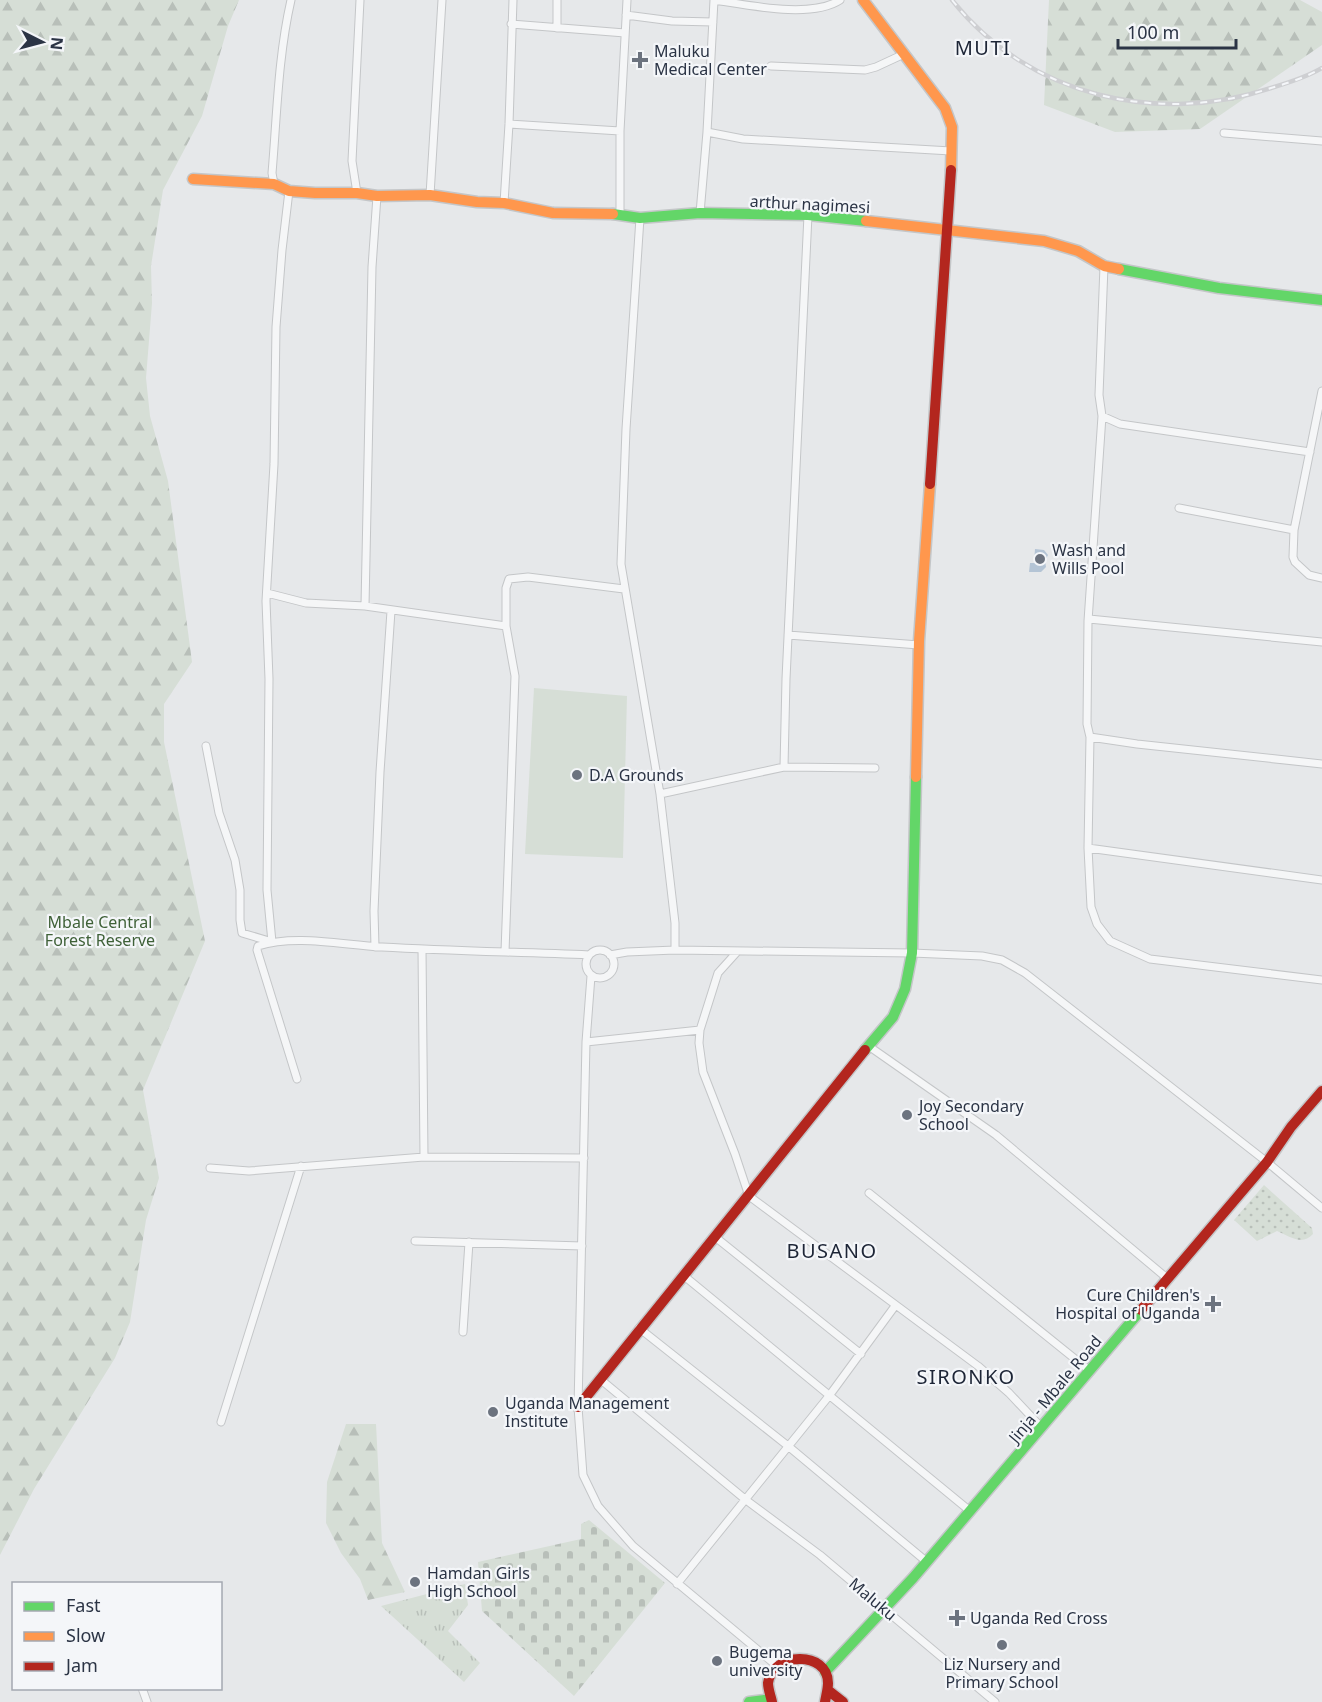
<svg xmlns="http://www.w3.org/2000/svg" width="1322" height="1702" viewBox="0 0 1322 1702" font-family="'Noto Sans',sans-serif">
<style>
.grass{fill:url(#grass-tufts)}
.forest{fill:url(#forest-firs)}
.cemetery{fill:url(#cemetery-stones)}
.garden{fill:url(#garden-dots)}
.pitch{fill:#d6ded6}
.water{fill:#b4c4d5}
.lines{fill:none;stroke-linecap:round;stroke-linejoin:round}
.street-casing{stroke:#c4c6c8;stroke-width:9}
.fast-casing{stroke:#c4c6c8;stroke-width:13}
.slow-casing{stroke:#c4c6c8;stroke-width:13}
.jam-casing{stroke:#c4c6c8;stroke-width:13}
.street{stroke:#f5f6f7;stroke-width:7}
.fast{stroke:#63d668;stroke-width:10}
.slow{stroke:#ff974d;stroke-width:10}
.jam{stroke:#b3261e;stroke-width:10}
.rail-casing{stroke:#cecfd2;stroke-width:4.5}
.rail{stroke:#f4f6f9;stroke-width:2;stroke-dasharray:7;stroke-linecap:butt}
.poi-dot{fill:#6c737f;stroke:#f4f6f9;stroke-width:2}
.labels{text-anchor:middle;stroke-width:4.5;stroke-linejoin:round;paint-order:stroke}
.poi-label{font-size:16px;fill:#2b3445;stroke:#f4f6f9;text-anchor:start}
.street-label{font-size:16px;fill:#2b3445;stroke:#f4f6f9}
.park-label{font-size:16px;fill:#3f6138;stroke:#f4f6f9}
.quarter-label{font-size:20px;letter-spacing:1.5px;fill:#1d2536;stroke:#f4f6f9}
</style>
<defs>
<pattern id="grass-tufts" width="24" height="20" patternUnits="userSpaceOnUse" patternTransform="scale(1.5)"><rect width="24" height="20" fill="#d6ded6"/><path d="M3 7l-1-3M5 7V3M7 7l1-3M15 17l-1-3M17 17v-4M19 17l1-3" fill="none" stroke="#b8bfb9"/></pattern>
<pattern id="forest-firs" width="22" height="20" patternUnits="userSpaceOnUse" patternTransform="scale(1.5)"><rect width="22" height="20" fill="#d6ded6"/><path d="M5 1l3.5 6h-7zM16 11l3.5 6h-7z" fill="#b8bfb9"/></pattern>
<pattern id="cemetery-stones" width="16" height="16" patternUnits="userSpaceOnUse" patternTransform="scale(1.5)"><rect width="16" height="16" fill="#d6ded6"/><path d="M2 7V4a2 2 0 0 1 4 0v3zM10 15v-3a2 2 0 0 1 4 0v3z" fill="#b8bfb9"/></pattern>
<pattern id="garden-dots" width="8" height="8" patternUnits="userSpaceOnUse" patternTransform="scale(1.5)"><rect width="8" height="8" fill="#d6ded6"/><path d="M2 2h.1M6 6h.1" fill="none" stroke="#b8bfb9" stroke-width="1.8" stroke-linecap="round"/></pattern>
</defs>
<rect width="100%" height="100%" fill="#e6e8ea"/>
<path class="grass" d="M465,1584L468,1605L448,1631L480,1663L464,1682L381,1606Z"/>
<path class="forest" d="M0,0H239L228,26L202,116L163,190L151,266L152,303L146,378L150,416L168,481L192,662L164,704V742L205,941L143,1090L159,1178L146,1220L130,1322L115,1358L34,1489L0,1555Z
M1049,0H1300L1322,12V45L1200,129L1115,132L1044,105Z
M346,1424H376L382,1543L405,1592L368,1600L360,1579L341,1553L326,1523L327,1482Z"/>
<path class="cemetery" d="M589,1520L665,1583L574,1696L482,1611L478,1562L581,1539V1524Z"/>
<path class="garden" d="M1264,1185L1312,1228L1313,1234C1302,1246 1291,1237 1277,1231L1257,1241L1234,1220Z"/>
<path class="pitch" d="M534,688L627,696L623,858L525,854Z"/>
<path class="water" d="M1035,549L1044,550L1048,555L1045,561L1046,567L1041,572H1029L1030,563H1034Z"/>
<g class="lines">
<g class="street-casing">
<path id="street" d="M714,0C748,5 811,19 840,0
M626,15L672,21L713,22
M511,24L625,33
M557,28V0
M771,66L865,70L876,67L904,54
M509,124L620,131
M707,132L743,139L951,151
M1224,133L1322,141
M274,184L272,173C277,115 278,57 291,0
M357,193L352,161L360,0
M430,195L442,0
M504,203L509,124L513,0
M700,213L707,132L714,0
M620,214V131L627,0
M640,218L626,429L621,564L660,794L675,923V950
M1104,266L1099,395L1102,416L1120,424L1310,452
M1322,391L1294,530L1293,557L1295,562L1309,575L1322,578
M1102,416L1088,621L1087,724L1090,737L1137,744L1322,764
M1179,508L1294,530
M267,593L306,603L365,606L506,626V588L509,579L528,577L624,589
M365,606L372,267L377,196
M1089,619L1322,642
M788,635L919,645
M1090,737L1088,848L1091,907L1097,924L1110,941L1150,959L1322,980
M206,746L219,813L235,860L240,890V920L242,933L269,941
M784,767L786,679L808,215
M660,794L784,767L875,768
M1088,848L1322,880
M272,942L267,890L269,679L266,601L274,464L276,327L282,250L289,191
M375,947L374,911L380,772L391,611
M422,949L424,1157
M586 964a14 14 0 1 1 28 0a14 14 0 1 1-28 0Z
M505,952L515,676L506,626
M737,952L718,973L700,1030L699,1043L703,1072L735,1154L749,1196L978,1366L1009,1393L1041,1427
M610,955L627,952L675,950L912,953L982,956L1002,960L1025,973L1267,1162L1322,1208
M591,976L586,1042L578,1407L583,1475L598,1506L633,1546L777,1666
M586,1042L700,1030
M870,1047L996,1135L1168,1279
M297,1079L257,950L258,946C296,934 342,945 382,947C451,951 520,952 589,955
M210,1168L249,1171L424,1157L584,1158
M869,1193L1090,1371
M714,1236L861,1354
M415,1241L582,1246
M683,1275L970,1511
M639,1328L788,1446L927,1562
M463,1332L469,1242
M600,1379L746,1500L820,1555L995,1702
M221,1422L301,1166
M677,1584L829,1396L895,1306
M142,1688L147,1702"/>
</g>
<g class="fast-casing">
<path id="fast" d="M613,214L640,218L700,213L808,215L866,221
M1119,269L1219,288L1322,300
M865,1050L893,1017L905,989L912,953L916,777
M825,1672L913,1578L1141,1310
M749,1702L771,1699"/>
</g>
<g class="slow-casing">
<path id="slow" d="M863,0L945,108L952,127L951,170
M193,179L274,184L289,191L315,193H357L377,196L430,195L477,202L504,203L553,213L613,214
M866,221L1044,241L1078,251L1104,266L1119,269
M916,777L919,641L930,484"/>
</g>
<g class="jam-casing">
<path id="jam" d="M930,484L951,170
M1141,1310L1267,1162L1291,1127L1322,1091
M578,1407L865,1050
M829,1691L843,1702
M772,1702C771,1697 768,1689 768,1683C772,1652 828,1650 828,1683C828,1689 826,1696 825,1702"/>
</g>
<use href="#street" class="street"/>
<use href="#fast" class="fast"/>
<use href="#slow" class="slow"/>
<use href="#jam" class="jam"/>
<g class="rail-casing">
<path id="rail" d="M952,0C1028,96 1157,126 1271,88C1288,83 1307,77 1322,68"/>
</g>
<use href="#rail" class="rail"/>
</g>
<g class="poi-dot">
<path d="M637 51h6v6h6v6h-6v6h-6v-6h-6v-6h6z"/>
<circle cx="1040" cy="559" r="6"/>
<circle cx="577" cy="775" r="6"/>
<circle cx="907" cy="1115" r="6"/>
<path d="M1210 1295h6v6h6v6h-6v6h-6v-6h-6v-6h6z"/>
<circle cx="493" cy="1412" r="6"/>
<circle cx="415" cy="1582" r="6"/>
<path d="M954 1609h6v6h6v6h-6v6h-6v-6h-6v-6h6z"/>
<circle cx="1002" cy="1645" r="6"/>
<circle cx="717" cy="1661" r="6"/>
</g>
<g class="labels">
<g class="poi-label">
<text x="654" y="57">Maluku<tspan x="654" dy="18">Medical Center</tspan></text>
<text x="1052" y="556">Wash and<tspan x="1052" dy="18">Wills Pool</tspan></text>
<text x="589" y="781">D.A Grounds</text>
<text x="919" y="1112">Joy Secondary<tspan x="919" dy="18">School</tspan></text>
<text x="1200" y="1301" text-anchor="end">Cure Children's<tspan x="1200" dy="18">Hospital of Uganda</tspan></text>
<text x="505" y="1409">Uganda Management<tspan x="505" dy="18">Institute</tspan></text>
<text x="427" y="1579">Hamdan Girls<tspan x="427" dy="18">High School</tspan></text>
<text x="970" y="1624">Uganda Red Cross</text>
<text x="729" y="1658">Bugema<tspan x="729" dy="18">university</tspan></text>
<text x="1002" y="1670" text-anchor="middle">Liz Nursery and<tspan x="1002" dy="18">Primary School</tspan></text>
</g>
<g class="street-label">
<text transform="translate(810 204) rotate(3)" y="6">arthur nagimesi</text>
<text transform="translate(1055 1389) rotate(-50)" y="6">Jinja - Mbale Road</text>
<text transform="translate(873 1599) rotate(40)" y="6">Maluku</text>
</g>
<g class="park-label">
<text x="100" y="928">Mbale Central<tspan x="100" dy="18">Forest Reserve</tspan></text>
</g>
<g class="quarter-label">
<text x="983" y="55">MUTI</text>
<text x="832" y="1258">BUSANO</text>
<text x="966" y="1384">SIRONKO</text>
</g>
</g>
<rect x="12" y="1582" width="210" height="108" fill="#f4f6f9" stroke="#a4a8b1" stroke-width="1.5"/>
<rect x="24" y="1602" width="30" height="9" fill="#63d668" stroke="#a4a8b1" stroke-width="1.5"/>
<text x="66" y="1612" font-size="18" fill="#2b3445">Fast</text>
<rect x="24" y="1632" width="30" height="9" fill="#ff974d" stroke="#a4a8b1" stroke-width="1.5"/>
<text x="66" y="1642" font-size="18" fill="#2b3445">Slow</text>
<rect x="24" y="1662" width="30" height="9" fill="#b3261e" stroke="#a4a8b1" stroke-width="1.5"/>
<text x="66" y="1672" font-size="18" fill="#2b3445">Jam</text>
<g transform="translate(42 42) rotate(96)" stroke="#f4f6f9" stroke-width="4.5" paint-order="stroke">
<path d="M0-4.5L10 22L0 15L-10 22Z" fill="#2b3445"/>
<text y="-9" font-size="16" font-weight="bold" text-anchor="middle" fill="#2b3445">N</text>
</g>
<path d="M1118 39v9h118v-9" fill="none" stroke="#2b3445" stroke-width="3"/>
<text x="1127" y="39" font-size="18" fill="#2b3445" stroke="#f4f6f9" stroke-width="4.5" paint-order="stroke">100 m</text>
</svg>
